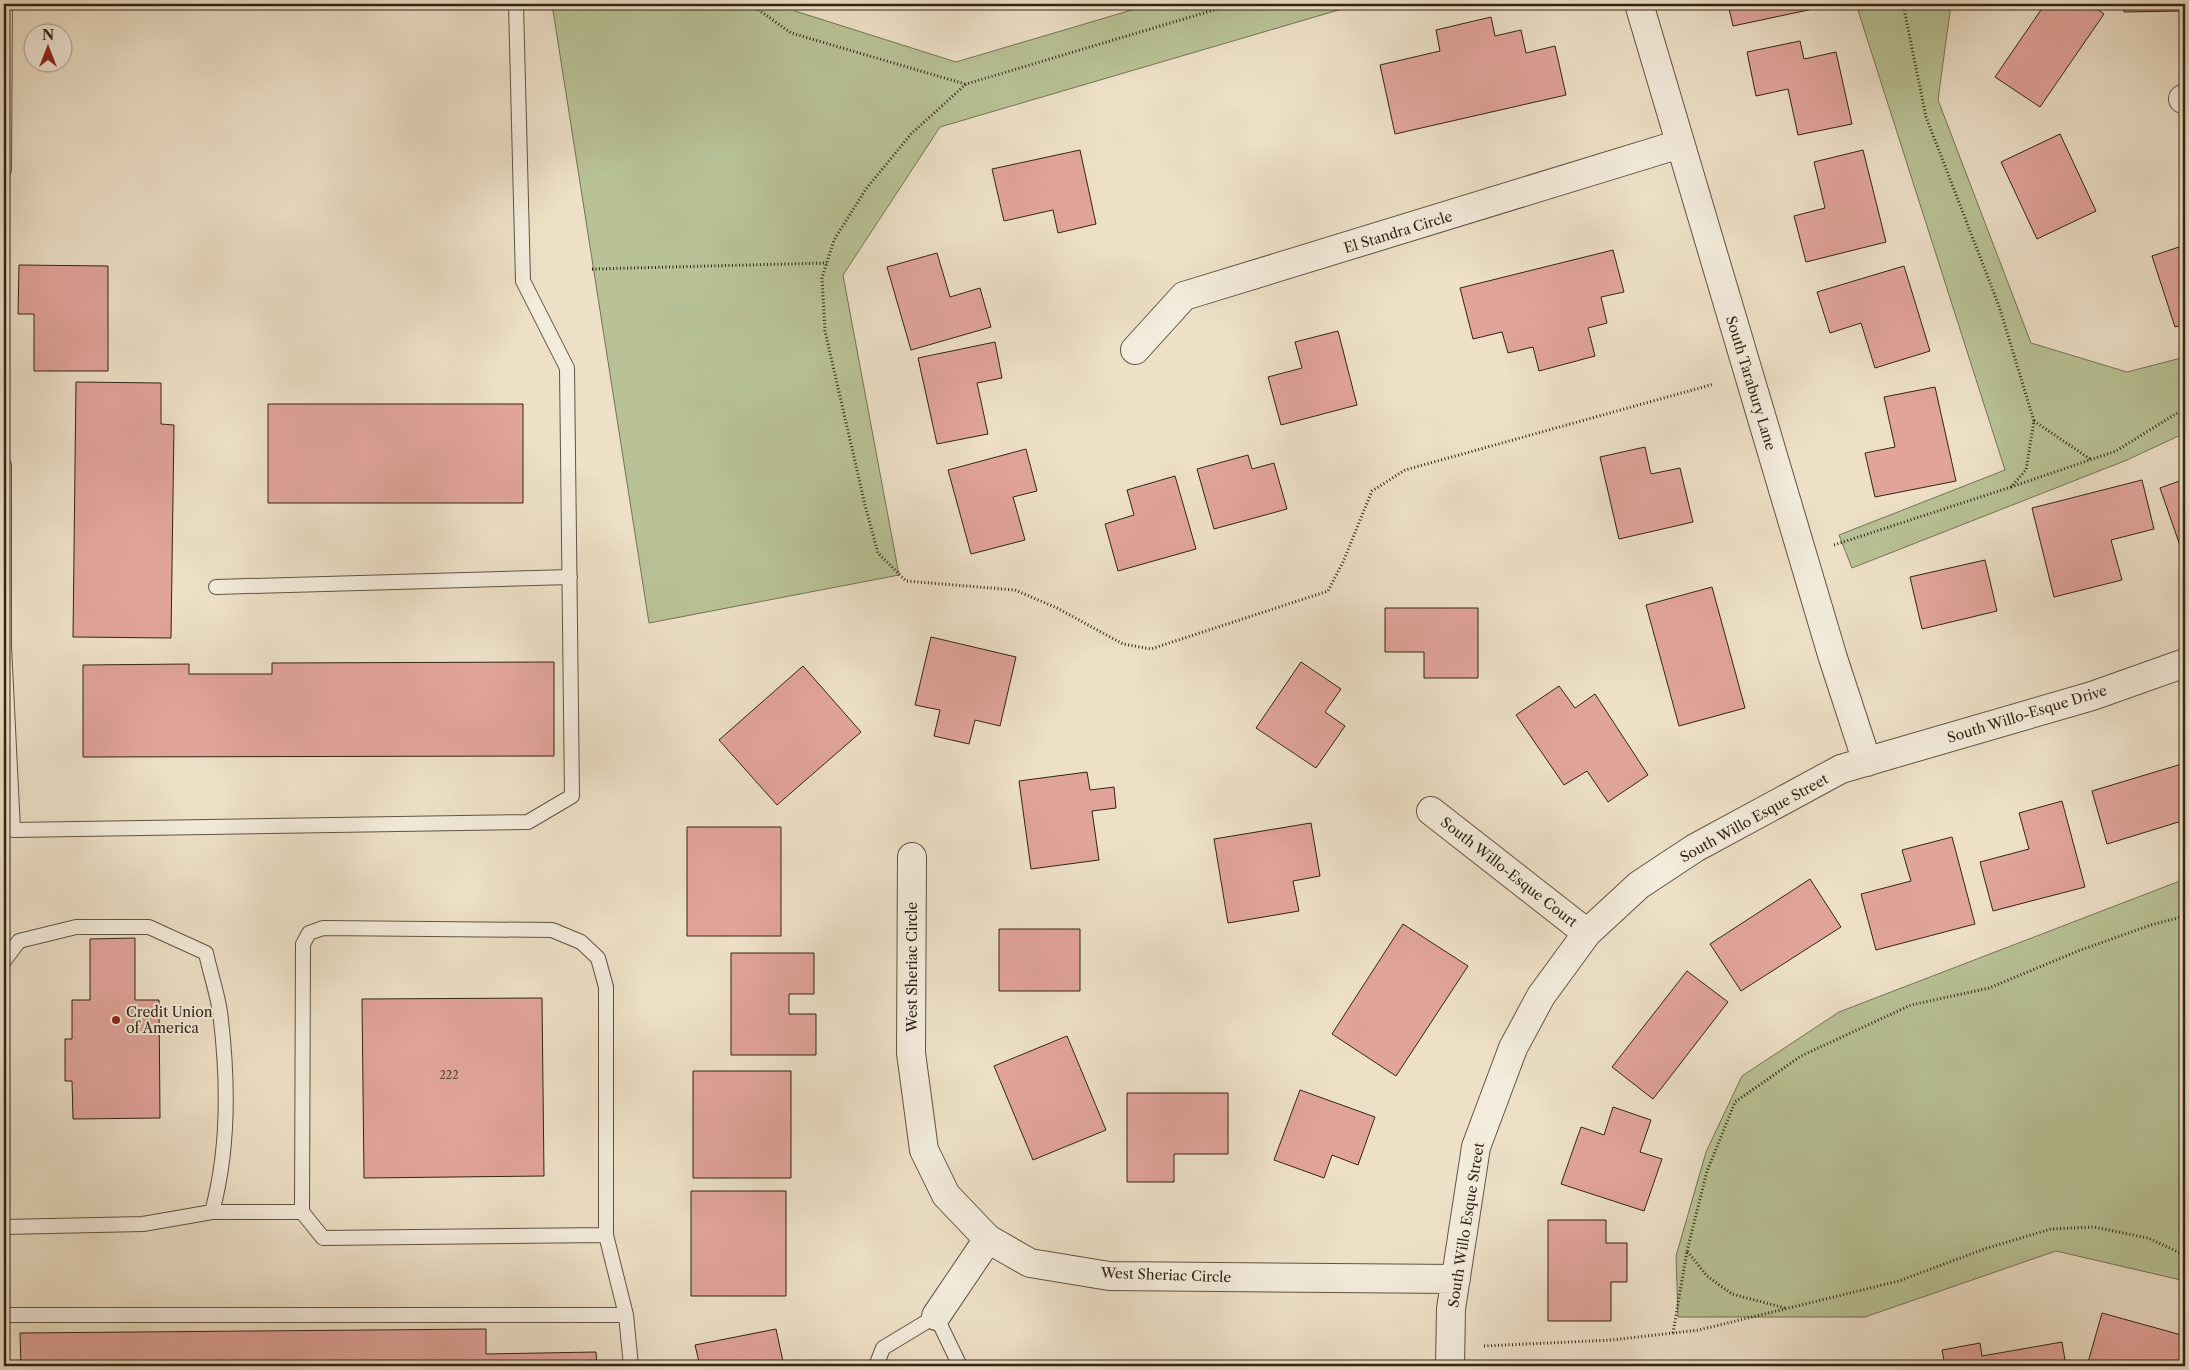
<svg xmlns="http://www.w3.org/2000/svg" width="2189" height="1370" viewBox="0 0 2189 1370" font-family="'Libre Caslon Text',serif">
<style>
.green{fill:#b8c296;stroke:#757355}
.building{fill:#e1a49a;stroke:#322414}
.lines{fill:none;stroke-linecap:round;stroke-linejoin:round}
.service-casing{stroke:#615341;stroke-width:16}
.minor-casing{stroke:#615341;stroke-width:30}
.path{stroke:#322414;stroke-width:3;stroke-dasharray:1 2.5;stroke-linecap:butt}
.service{stroke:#f3ebdb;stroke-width:14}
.minor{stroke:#f3ebdb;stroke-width:28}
.poi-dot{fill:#8f2418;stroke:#f3ebdb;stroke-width:2}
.labels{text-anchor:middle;stroke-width:4;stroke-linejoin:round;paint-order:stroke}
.number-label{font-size:11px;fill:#5e4436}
.street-label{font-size:14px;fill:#322414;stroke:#f3ebdb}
.poi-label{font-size:14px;fill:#322414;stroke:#f3ebdb;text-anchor:start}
</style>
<rect width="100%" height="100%" fill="#ede0c7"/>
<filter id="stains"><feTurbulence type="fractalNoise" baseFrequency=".004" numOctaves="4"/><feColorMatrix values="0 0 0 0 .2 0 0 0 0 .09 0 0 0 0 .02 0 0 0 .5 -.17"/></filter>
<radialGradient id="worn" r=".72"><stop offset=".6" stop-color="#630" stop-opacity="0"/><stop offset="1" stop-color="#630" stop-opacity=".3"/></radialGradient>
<path class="green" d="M552,4H793L795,11L956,62L1152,4H1359L940,127L843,275L899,575L649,623Z
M1856,4H1951L1938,100L2031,343L2127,372L2185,357V433L2127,460L1852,568L1839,535L2005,470Z
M2185,879V1281L2056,1251L1865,1317H1678L1676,1256L1706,1152L1742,1076L1839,1012Z"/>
<path class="building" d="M1728,4H1812L1813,9L1733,26Z
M2045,4H2090L2104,14L2040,107L1995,77Z
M2124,4H2185V11L2124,12Z
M1491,17L1495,36L1521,30L1526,53L1555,46L1566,95L1395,134L1380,65L1440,51L1436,30Z
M1800,41L1804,59L1836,52L1852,124L1798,135L1788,89L1756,96L1747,52Z
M2060,134L2096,211L2037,239L2001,162Z
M1080,150L1096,224L1058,233L1053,210L1004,221L992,169Z
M1863,150L1886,242L1806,262L1794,216L1825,208L1814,162Z
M2185,245V324L2175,327L2152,256Z
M1613,250L1624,292L1601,297L1607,323L1588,328L1595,356L1539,371L1533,347L1508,353L1502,332L1473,339L1460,288Z
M937,253L950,297L980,288L991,327L911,350L887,267Z
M19,265L108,266V371H34V314H18Z
M1904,266L1930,351L1875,368L1861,323L1830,333L1817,292Z
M1338,331L1357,405L1281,425L1268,377L1302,368L1295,342Z
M995,342L1002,378L977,383L988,434L937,444L918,358Z
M76,382L161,383V424L174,425L171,638L73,637Z
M1935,387L1956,481L1875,497L1865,453L1895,447L1884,397Z
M268,404H523V503H268Z
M1645,447L1651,474L1680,468L1693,522L1619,539L1600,457Z
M1026,449L1037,491L1013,497L1025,540L971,554L948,470Z
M1248,455L1252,469L1274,463L1287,509L1214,529L1197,469Z
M1175,476L1196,549L1118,571L1105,524L1134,515L1127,490Z
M2185,479V560L2160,488Z
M2142,480L2154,529L2111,540L2122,580L2054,597L2032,508Z
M1985,560L1997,611L1922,629L1910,577Z
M1712,587L1745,708L1679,726L1646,605Z
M1385,608H1478V678H1424V652H1385Z
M931,637L1016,657L1000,726L975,720L969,744L934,736L940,710L915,705Z
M554,662V756L83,757V665L189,664V674H272V663Z
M1301,662L1341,689L1325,712L1345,726L1316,768L1256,728Z
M803,666L861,732L777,805L719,740Z
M1559,686L1575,708L1595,694L1648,775L1608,802L1587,771L1564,785L1516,715Z
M2185,763V820L2107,844L2092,791Z
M1087,772L1090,790L1114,787L1116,808L1092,811L1099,860L1031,869L1019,781Z
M2062,801L2085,887L1993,911L1980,862L2029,849L2019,813Z
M1311,823L1320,876L1293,881L1299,911L1228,923L1214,839Z
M687,827H781V936H687Z
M1952,837L1975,924L1876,950L1861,894L1911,881L1902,850Z
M1810,879L1841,927L1741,991L1710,944Z
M1403,924L1468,966L1396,1076L1332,1034Z
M999,929H1080V991H999Z
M135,938V1000H159L160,1118L73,1119L72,1081H65V1039H72V1000H90V939Z
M731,953H814V994H789V1014H816V1055H731Z
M1687,971L1728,1002L1653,1099L1612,1067Z
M542,998L544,1176L364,1178L362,999Z
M1067,1036L1106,1130L1033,1160L994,1066Z
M693,1071H791V1178H693Z
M1300,1090L1375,1117L1358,1165L1332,1155L1324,1178L1274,1160Z
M1127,1093H1228V1154H1174V1182H1127Z
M1613,1107L1651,1120L1640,1152L1662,1159L1644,1211L1561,1184L1581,1127L1604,1135Z
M691,1191H786V1296H691Z
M1548,1220H1606V1243H1627V1282H1611V1321H1548Z
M2102,1313L2185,1336V1366H2087Z
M486,1329V1354L596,1352L597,1366H21L20,1333Z
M776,1329L784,1366H700L695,1345Z
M2062,1342L2066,1366H1945L1942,1350L1980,1343L1982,1356Z
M1022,1363H1099V1366H1022Z"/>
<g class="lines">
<g class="service-casing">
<path id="service" d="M4,170L5,4
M4,465V646
M216,587L570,577
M4,646L13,830L528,822L572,796L567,368L523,281L516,4
M4,961L19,941L76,927H149L206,953C210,972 217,992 220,1012C228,1076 229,1150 212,1212L143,1224L4,1227
M212,1212H302L303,944L309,933L323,928L552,930L581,942L598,958L606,987V1235L323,1238L302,1212
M606,1235L626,1315
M4,1315H626L631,1366
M876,1366L883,1348L936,1316L960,1366"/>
</g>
<g class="minor-casing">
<path id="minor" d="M1639,4L1833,658L1867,762
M2183,99H2185
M1135,350L1184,296L1680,144
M1431,811L1587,933
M912,857L911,1053L924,1150L946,1195L988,1239L1030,1263L1109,1276L1456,1279
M936,1316L988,1239
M1450,1366L1451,1309L1476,1147L1513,1048L1541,996L1587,933L1639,885L1695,848L1841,769L2092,696L2185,663"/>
</g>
<path class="path" d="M755,4L756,8L791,33L965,84
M1234,4L966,84L911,134L866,189L834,240L822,278L825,331L865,505L878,553L906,581L1015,590L1057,608L1123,644L1151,649L1328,591L1343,562L1372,491L1405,470L1714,384
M592,269L827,263
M2034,421L2090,459
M2011,487L2116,451L2185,408
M1834,545L2011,487L2026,470L2034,421L1999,306L1926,117L1903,4
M1687,1251L1707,1171L1735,1102L1801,1056L1911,1005L1989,988L2078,951L2151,925L2185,916
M1673,1333L1687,1251L1707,1276L1732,1294L1785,1308
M1484,1346L1612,1340L1699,1330L1899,1281L1984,1249L2051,1229L2094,1227L2148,1238L2185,1255"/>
<use href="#service" class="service"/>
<use href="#minor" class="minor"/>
</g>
<circle class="poi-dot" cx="116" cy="1020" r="5"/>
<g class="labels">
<g class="number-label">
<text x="449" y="1079">222</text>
</g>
<g class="street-label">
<text transform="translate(1398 232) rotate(-17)" y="5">El Standra Circle</text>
<text transform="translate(1751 383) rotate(73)" y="5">South Tarabury Lane</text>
<text transform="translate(2027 714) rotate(-17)" y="5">South Willo-Esque Drive</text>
<text transform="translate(1754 818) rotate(-29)" y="5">South Willo Esque Street</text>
<text transform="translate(1509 872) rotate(38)" y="5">South Willo-Esque Court</text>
<text transform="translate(912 967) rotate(-90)" y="5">West Sheriac Circle</text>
<text transform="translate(1466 1225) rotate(-81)" y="5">South Willo Esque Street</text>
<text transform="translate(1166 1275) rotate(2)" y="5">West Sheriac Circle</text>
</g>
<g class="poi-label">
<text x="126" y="1017">Credit Union<tspan x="126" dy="16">of America</tspan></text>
</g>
</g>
<rect width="2189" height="1370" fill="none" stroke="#ede0c7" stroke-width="20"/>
<rect x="5" y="5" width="2179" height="1360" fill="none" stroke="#322414" stroke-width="2.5"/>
<rect x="10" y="10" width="2169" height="1350" fill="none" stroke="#322414"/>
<g transform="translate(48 48)"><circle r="24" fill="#f3ebdb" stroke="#a69b8b"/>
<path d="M0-4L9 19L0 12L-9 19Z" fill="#8f2418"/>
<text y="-8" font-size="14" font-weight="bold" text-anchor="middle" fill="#322414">N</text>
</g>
<rect width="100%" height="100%" filter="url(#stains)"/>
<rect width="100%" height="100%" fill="url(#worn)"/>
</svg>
